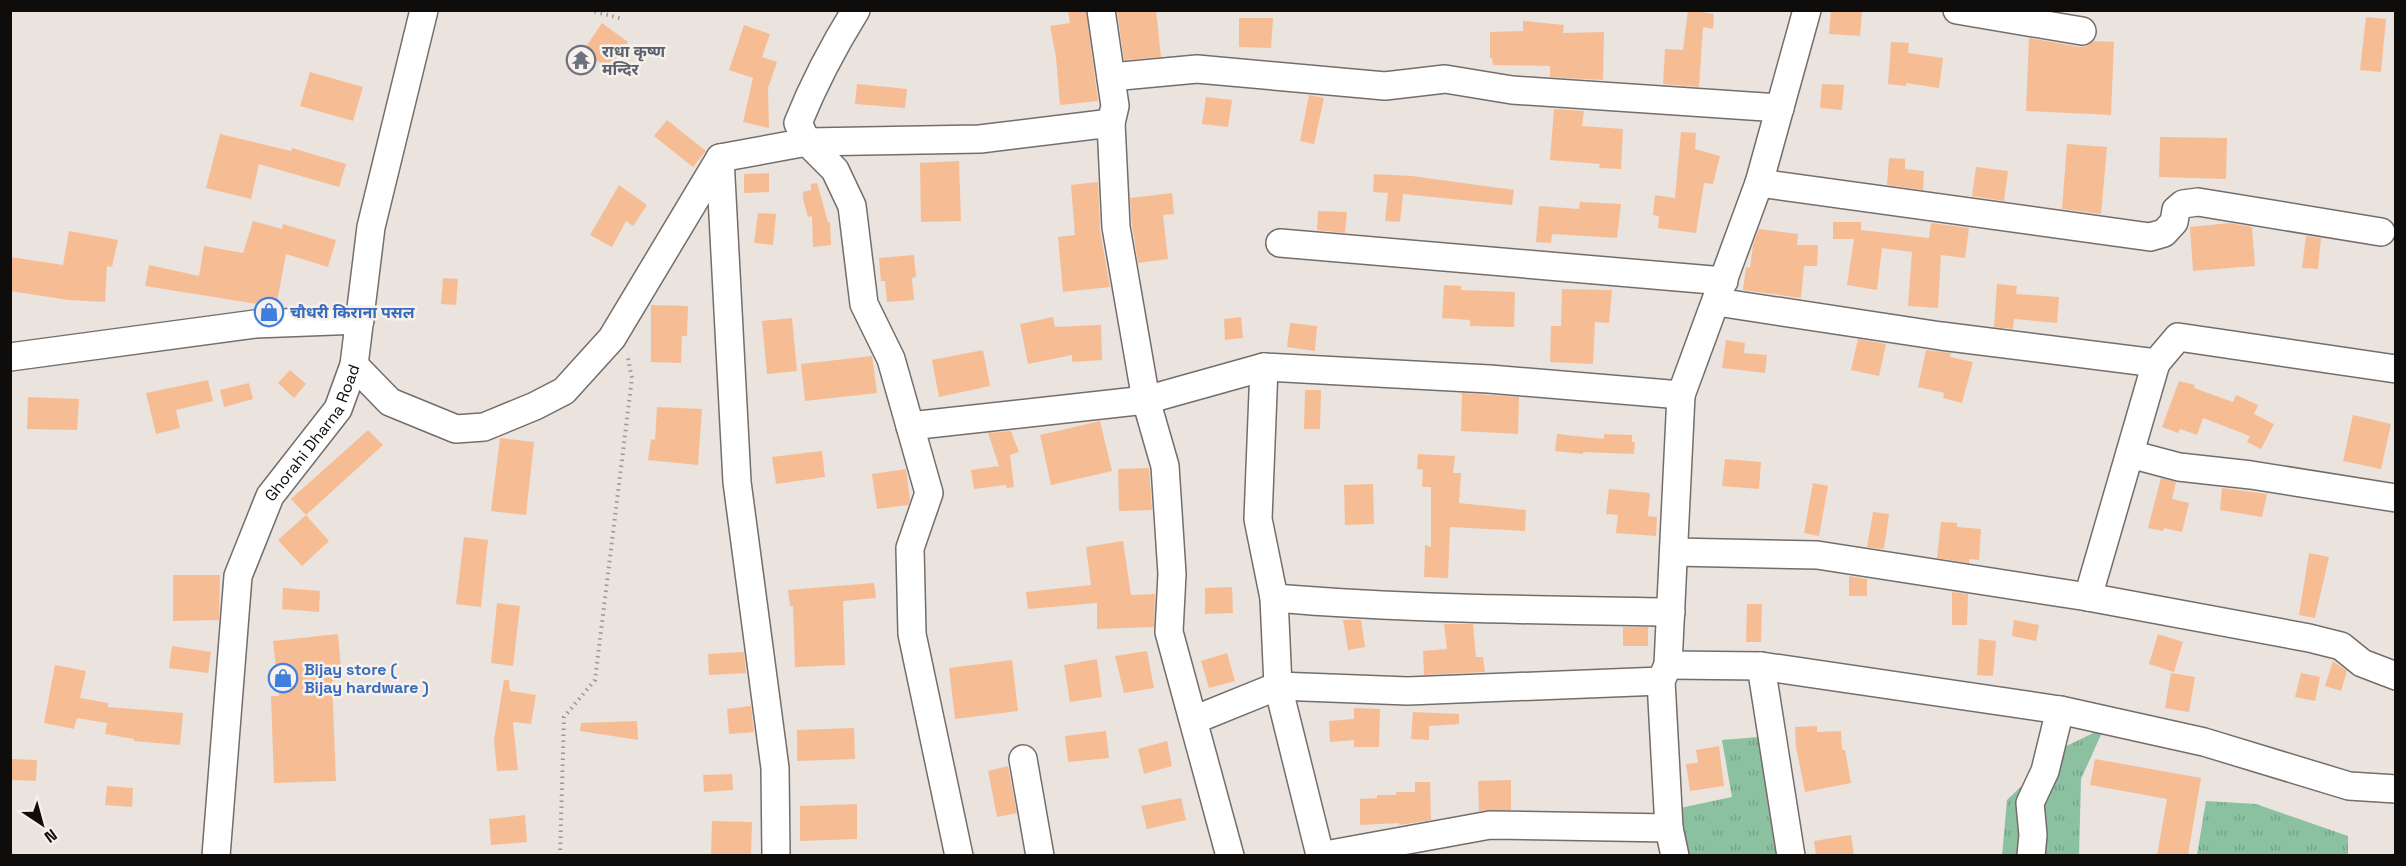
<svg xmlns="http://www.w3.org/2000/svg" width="2406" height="866" viewBox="0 0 2406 866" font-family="'Space Grotesk','Noto Sans Devanagari',sans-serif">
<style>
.grass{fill:url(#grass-tufts)}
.building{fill:#f6bd94}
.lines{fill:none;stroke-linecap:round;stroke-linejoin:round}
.minor-casing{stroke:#746d69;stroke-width:30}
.path{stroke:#9e9894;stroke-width:4;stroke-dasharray:1.5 4.5;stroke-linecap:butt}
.minor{stroke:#fff;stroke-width:27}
.labels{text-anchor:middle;stroke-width:5;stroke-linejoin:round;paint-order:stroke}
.worship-label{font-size:16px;font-weight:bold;fill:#5b616d;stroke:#f7f0eb;text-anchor:start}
.shop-label{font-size:16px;font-weight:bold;fill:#366cbe;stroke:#f7f0eb;text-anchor:start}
.street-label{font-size:16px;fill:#0f0d0b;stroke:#f7f0eb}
</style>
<defs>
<pattern id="grass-tufts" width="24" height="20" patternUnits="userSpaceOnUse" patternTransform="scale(1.5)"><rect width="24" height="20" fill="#8bc0a0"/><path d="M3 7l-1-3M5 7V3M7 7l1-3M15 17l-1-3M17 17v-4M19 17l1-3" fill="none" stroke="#77a488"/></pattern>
</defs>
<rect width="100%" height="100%" fill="#eae3de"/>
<path class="grass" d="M2104,728L2081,779L2079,855L2002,856L2007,800L2060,749Z
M1771,736L1786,855H1689L1680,808L1732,797L1722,740Z
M2206,801L2256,804L2348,836V855H2197Z"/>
<path class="building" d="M1068,10H1086L1098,101L1060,105L1056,57L1050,26L1070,23Z
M1117,10H1156L1161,57L1124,60Z
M1688,10L1714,14L1713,29L1703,27L1699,87L1663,84L1665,49L1683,50Z
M1831,10L1862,12L1860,36L1829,34Z
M2366,17L2386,19L2381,72L2360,70Z
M1239,18H1273L1271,48L1239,47Z
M1523,21L1564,25L1563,33L1604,32L1603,80L1550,77V66L1493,65L1492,58H1490V32L1523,31Z
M602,23L628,42L609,69L583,51Z
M744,25L770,34L762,57L777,62L768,88L769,128L743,122L753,78L729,70Z
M2029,38L2080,47L2088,45L2094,41L2114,42L2111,115L2026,111Z
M1891,42L1909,43L1908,53L1943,58L1939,88L1906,83V86L1888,84Z
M310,72L363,87L353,121L300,106Z
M857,84L907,89L905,108L855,104Z
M1822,84L1844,85L1842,110L1820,108Z
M1309,95L1324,98L1314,144L1300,141Z
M1206,97L1232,100L1228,127L1202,124Z
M1554,109L1584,111L1582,126L1623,129L1621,169L1599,168L1600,164L1550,160Z
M667,120L706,151L693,167L654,136Z
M1681,132L1696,133L1695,149L1720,156L1713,184L1704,183L1696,233L1658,228L1659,216L1653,215L1655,195L1675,198Z
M220,134L291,151L292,148L346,164L339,187L259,164L251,199L206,188Z
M2160,137L2227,138L2226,179L2159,177Z
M2067,144L2107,147L2101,214L2062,209Z
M1889,158L1905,159V169L1924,171L1923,190L1887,185Z
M959,161L961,221L921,222L920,163Z
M1976,167L2008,171L2004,201L1972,196Z
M769,173V192L744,193V174Z
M1374,174L1412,176L1514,190L1512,205L1403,194L1400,222L1385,221L1388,193L1373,192Z
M1098,182L1100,230L1110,287L1063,292L1058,237L1075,235L1071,185Z
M817,183L828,222H830L831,245L813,247L812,216L808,217L803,199V192L811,190V184Z
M619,185L647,205L633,226L626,221L612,247L590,235Z
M1172,193L1174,214L1163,215L1168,259L1138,263L1132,225L1130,198Z
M1580,202L1621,204L1617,238L1552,234L1551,243L1536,242L1539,206L1579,209Z
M1318,211L1347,212L1345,233L1317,230Z
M758,213L776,214L773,245L754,243Z
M253,221L282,229L283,224L336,240L328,267L286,254L276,307L145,286L149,265L199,276L204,246L243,253Z
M1833,222H1861V230L1929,238L1931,223L1969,228L1965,258L1941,255L1938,308L1908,306L1912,252L1882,248L1877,290L1847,285L1854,239H1833Z
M2230,223L2252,227L2255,266L2193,271L2190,227Z
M1759,229L1798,234L1797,245H1818L1817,266H1804L1801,298L1743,290L1746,267L1750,268L1753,245Z
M69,231L118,240L112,267L107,266L105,302L69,300L10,291V257L63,265Z
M2306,236L2321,238L2318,269L2302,268Z
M914,255L916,277L912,278L914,300L887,302L885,281H881L879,258Z
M443,278L458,279L456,305L441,304Z
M1997,284L2017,286L2016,294L2059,297L2057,323L2014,319L2013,329L1994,327Z
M1444,285L1461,286V290L1515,292L1514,327L1470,326V320L1442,318Z
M1562,289L1612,290L1609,323L1595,322L1593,364L1550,362L1551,326H1561Z
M651,305L688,306L687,336H682L681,363L651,362Z
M1053,317L1055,327L1101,325L1102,360L1072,362V355L1028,364L1020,324Z
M1241,317L1243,338L1225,340L1224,319Z
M792,318L797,371L767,374L762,321Z
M1290,323L1317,326L1315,351L1287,347Z
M1858,339L1886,344L1879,376L1851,370Z
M1726,340L1745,343L1744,353L1767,355L1765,373L1722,368Z
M983,350L990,386L939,397L932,360Z
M1926,350L1951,353L1950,357L1973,362L1962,403L1943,398L1944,393L1918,387Z
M872,356L877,393L805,401L801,364Z
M290,370L306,384L294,398L278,383Z
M208,380L213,401L176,410L180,428L156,434L146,393Z
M2179,381L2195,385L2194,388L2233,402L2236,395L2258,405L2254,414L2274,424L2261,449L2247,442L2250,436L2203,418L2197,435L2180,429L2178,433L2162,427Z
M249,383L253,399L224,407L220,390Z
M1305,390H1321L1320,429H1304Z
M1462,393L1519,397L1518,434L1461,431Z
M28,397L79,399L77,430L27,429Z
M657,407L702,409L698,465L648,460L651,439L655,440Z
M2353,415L2391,424L2381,469L2343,461Z
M1100,421L1112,471L1051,485L1040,435Z
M368,430L383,445L306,515L291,499Z
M1011,431L1019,452L1010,455L1014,487L1007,488L1006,485L974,489L971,470L999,466L988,433Z
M1557,434L1604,439V434L1632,435V442H1635L1634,454L1583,452V454L1555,451Z
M500,438L534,442L526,515L491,511Z
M822,451L825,477L776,484L772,457Z
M1418,454L1455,456L1453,473H1461L1459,503L1526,510L1525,531L1450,527L1448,578L1424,577L1425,545L1431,547V487H1422L1423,470L1417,469Z
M1725,459L1761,462L1759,489L1722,486Z
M1149,468L1152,510L1119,511L1118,469Z
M906,469L910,500L908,505L877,509L872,474Z
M2161,478L2176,482L2172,499L2189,503L2182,532L2164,528L2163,531L2148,528Z
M1813,483L1828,486L1819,536L1804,533Z
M1373,484L1374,524L1345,525L1344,485Z
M2222,488L2267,494L2262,517L2220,510Z
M1609,489L1650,493L1648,516L1657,517L1656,536L1616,533L1618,515L1606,514Z
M1873,512L1889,514L1884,549L1867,547Z
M306,515L329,541L302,566L278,540Z
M1941,522L1957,523V527L1981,529L1979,560L1969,559V563L1937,558Z
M464,537L488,540L481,607L456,604Z
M1123,541L1131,595L1155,594L1154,627L1097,629V603L1028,609L1026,592L1091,585L1086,547Z
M2309,553L2329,557L2315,618L2299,615Z
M173,575H220L219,620L173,621Z
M1849,576L1867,579V596H1849Z
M874,583L876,598L843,601L845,665L795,667L793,606H790L788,590Z
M1232,587L1233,613L1205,614V588Z
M283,588L320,591L319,612L282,609Z
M1952,592L1968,594L1967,625H1952Z
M497,603L520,606L513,666L491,663Z
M1747,604H1762L1761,642H1746Z
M1343,620H1361L1365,647L1348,650Z
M2014,620L2039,625L2036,641L2012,636Z
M1444,624H1473L1476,657H1483L1485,672L1424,675L1423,651L1447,649Z
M1623,627H1648V646H1623Z
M338,634L342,680L332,681L336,781L274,783L271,696H279L273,641Z
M2158,634L2183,642L2174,672L2149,664Z
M1979,639L1996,641L1993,676L1977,675Z
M172,646L211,652L208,673L169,668Z
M1147,651L1154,688L1124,693L1115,656Z
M744,652L746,673L709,675L708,654Z
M1227,653L1235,681L1209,688L1201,661Z
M1097,659L1102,697L1070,702L1064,665Z
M1012,660L1018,711L955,719L949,668Z
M2333,661L2347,671L2341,691L2325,686Z
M55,665L86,671L80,698L108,703V707L183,713L180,745L134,741V739L105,734L107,723L77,718L74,729L44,723Z
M2171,673L2195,677L2189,712L2165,708Z
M2301,673L2320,677L2315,701L2295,697Z
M504,680H509L510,691L536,695L531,724L513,722L518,770L497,771L494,740Z
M751,706L754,732L729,734L727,709Z
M1354,708L1380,709L1379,747H1354V740L1330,742L1329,721L1354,719Z
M1413,712L1459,714V724L1429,726V740L1411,739Z
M637,721L638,740L580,731L581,723Z
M1817,726V732L1841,731L1842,750H1845L1851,783L1805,792L1796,747L1795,727Z
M854,728L855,759L797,761V730Z
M1106,731L1109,758L1068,762L1065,736Z
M1167,741L1172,766L1144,774L1138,749Z
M1719,746L1724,786L1690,791L1686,764L1698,763L1696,750Z
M12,759L37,760L36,781L11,780Z
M2095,759L2201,778L2188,855H2157L2167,799L2090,785Z
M1008,766L1017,813L997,817L988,771Z
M732,774L733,790L704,792L703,775Z
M1511,780V810L1479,811L1478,781Z
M1415,782H1430L1431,820L1399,825V823L1360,825V799L1377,798V795H1396V792H1415Z
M107,786L133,788L132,807L105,805Z
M1181,798L1186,820L1147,829L1141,806Z
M857,804V839L800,841V806Z
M525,815L527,842L491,845L489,819Z
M712,821L752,822L751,855H711Z
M1851,835L1854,855H1816L1814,841Z"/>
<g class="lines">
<g class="minor-casing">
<g id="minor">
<path d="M1101,10L1115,106L1111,123"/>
<path d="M1957,10L2082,31"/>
<path d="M1111,77L1197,69L1385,86L1445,79L1512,90L1780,108"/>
<path d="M807,142L980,139L1111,123L1116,227L1146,400L1165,466L1172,574L1169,632L1230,856"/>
<path d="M807,142L835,170L852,206L864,304L891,359L929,493L910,548L912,634L959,856"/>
<path d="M720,158L737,482L775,768L776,856"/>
<path d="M1759,183L2150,237L2164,233L2174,222L2176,210L2183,204L2198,202L2381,232"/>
<path d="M1280,243L1724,281"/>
<path d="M1717,302L1941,336L2156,363L2178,337L2396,369"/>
<path d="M10,357L255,324L360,320"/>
<path d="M354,365L390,402L456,429L484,427L535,406L564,391L612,338L720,158L807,142L798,123C814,83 833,47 856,10"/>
<path d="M1264,367L1258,519L1274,598L1278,686L1320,855"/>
<path d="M910,426L1146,400L1264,367L1489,379L1681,395"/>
<path d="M2130,454L2179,467L2251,475L2396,498"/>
<path d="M1674,552L1817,555L2088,597L2309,638L2341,646L2362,663L2396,676"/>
<path d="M2088,597L2156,363"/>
<path d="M1274,598C1406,609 1538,610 1671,612"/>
<path d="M1668,665L1761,666L2060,710L2204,742L2349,786L2396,789"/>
<path d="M1761,666L1791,856"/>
<path d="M1194,720L1278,686L1408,691L1661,681"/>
<path d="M1023,759L1040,856"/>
<path id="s1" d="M216,856L238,576L270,496L338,409L354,365L371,227L424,10"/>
<path d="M1320,856L1490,825L1669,828"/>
<path d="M1675,856L1669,828L1661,681L1668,665L1681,395L1759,183L1807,10"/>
<path d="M2031,856L2033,835L2030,803L2045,771L2060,710"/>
</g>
</g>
<path class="path" d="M589,10L623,19
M560,856L564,717L595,680L632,378L627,354"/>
<use href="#minor" class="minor"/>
</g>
<defs>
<g id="temple-ring" transform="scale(1.5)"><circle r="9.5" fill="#f7f0eb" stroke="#6b7280" stroke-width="1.5"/><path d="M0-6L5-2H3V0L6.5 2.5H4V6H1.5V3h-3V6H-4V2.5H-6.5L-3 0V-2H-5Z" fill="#6b7280"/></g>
<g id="shop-ring" transform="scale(1.5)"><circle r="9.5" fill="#f7f0eb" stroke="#3f7fe0" stroke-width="1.5"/><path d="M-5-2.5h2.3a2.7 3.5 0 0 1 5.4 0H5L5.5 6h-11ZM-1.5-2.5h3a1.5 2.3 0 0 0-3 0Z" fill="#3f7fe0"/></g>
</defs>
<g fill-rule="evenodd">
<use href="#temple-ring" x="581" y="60"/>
<use href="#shop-ring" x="269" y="312"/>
<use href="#shop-ring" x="283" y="678"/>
</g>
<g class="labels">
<g class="worship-label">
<text x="602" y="57">राधा कृष्ण<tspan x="602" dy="18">मन्दिर</tspan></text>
</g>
<g class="shop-label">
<text x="290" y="318">चौधरी किराना पसल</text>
<text x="304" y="675">Bijay store (<tspan x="304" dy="18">Bijay hardware )</tspan></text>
</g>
<g class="street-label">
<text dy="6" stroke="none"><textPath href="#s1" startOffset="444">Ghorahi Dharna Road</textPath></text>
</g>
</g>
<rect width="2406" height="866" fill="none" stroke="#0f0d0b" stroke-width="24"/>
<g transform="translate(42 824) rotate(144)" stroke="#f7f0eb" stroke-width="4.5" paint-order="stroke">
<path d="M0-4.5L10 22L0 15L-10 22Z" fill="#0f0d0b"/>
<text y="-9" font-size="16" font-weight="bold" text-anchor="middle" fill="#0f0d0b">N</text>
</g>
</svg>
